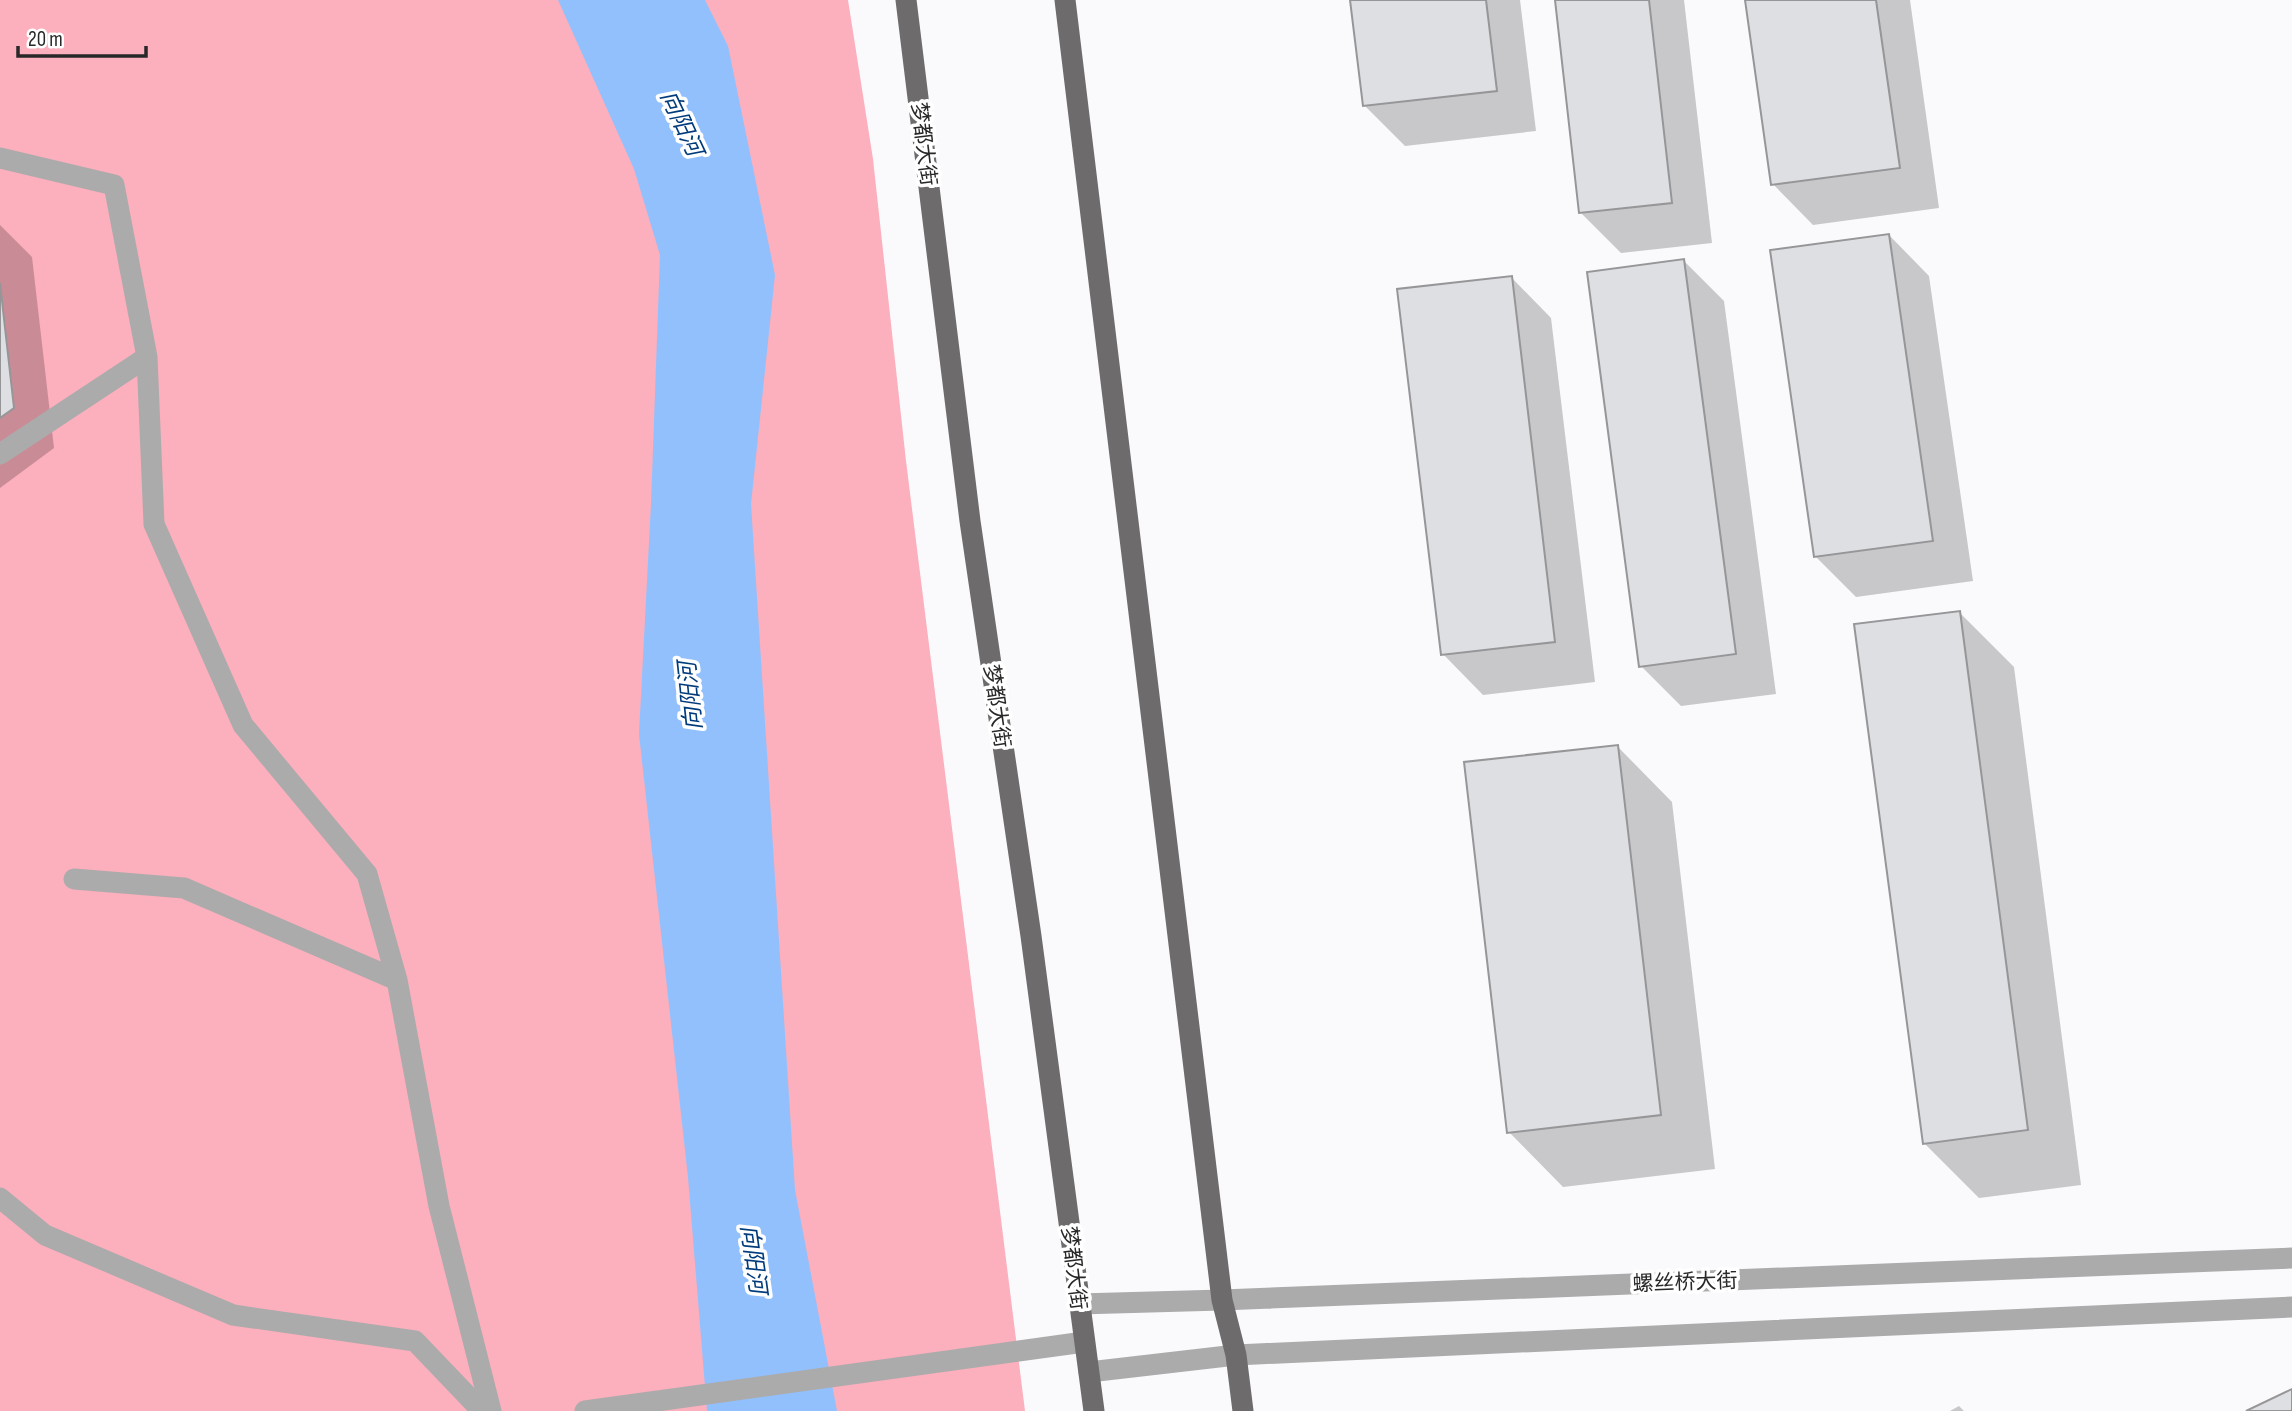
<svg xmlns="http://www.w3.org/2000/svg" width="2292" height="1411" viewBox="0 0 2292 1411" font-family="'Sofia Sans Condensed','Noto Sans SC',sans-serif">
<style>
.green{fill:#fcafbc}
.water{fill:#92c0fd}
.shadow{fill:#0003}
.building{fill:#dedfe2;stroke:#969699;stroke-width:2}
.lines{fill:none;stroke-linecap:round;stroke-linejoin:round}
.minor{stroke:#acabac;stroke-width:21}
.major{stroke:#6d6b6c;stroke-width:21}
.labels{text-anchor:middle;stroke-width:7;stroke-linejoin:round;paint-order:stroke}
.street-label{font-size:21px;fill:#292829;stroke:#fff}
.water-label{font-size:23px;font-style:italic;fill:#003b7b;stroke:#fff}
</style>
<rect width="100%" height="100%" fill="#faf9fc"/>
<path class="green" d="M0,0H848L873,159L906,461L1025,1411H0Z"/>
<path class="water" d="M558,0H705L728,46L775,275L751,504L795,1190L837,1411H707L688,1177L639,734L651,504L660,255L634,169Z"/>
<path class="shadow" d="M1352,0H1520L1536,131L1405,146L1365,106Z
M1556,0H1684L1712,243L1621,253L1580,212Z
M1747,0H1910L1939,208L1813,225L1773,184Z
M0,225L32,257L54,448L0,488Z
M1889,235L1929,276L1973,581L1856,597L1815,556Z
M1684,261L1724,301L1776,694L1681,706L1641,666Z
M1511,277L1551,318L1595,682L1483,695L1443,654Z
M1959,612L2014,667L2081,1185L1979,1198L1924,1143Z
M1618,747L1672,802L1715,1169L1563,1187L1509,1132Z
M1959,1406L1964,1411H1950Z"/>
<path class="building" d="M1350,0H1486L1497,91L1363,106Z
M1555,0H1649L1672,203L1579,213Z
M1745,0H1876L1900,168L1771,185Z
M1889,234L1933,541L1814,557L1770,250Z
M1684,259L1736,654L1639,667L1587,272Z
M1512,276L1555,642L1441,655L1397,289Z
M0,283L14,408L0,418Z
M1960,611L2028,1130L1923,1144L1854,624Z
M1618,745L1661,1115L1507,1133L1464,762Z
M2292,1389V1411H2246Z"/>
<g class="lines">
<path class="minor" d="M0,158L114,185L147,357L154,524L243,725L367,874L397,980L439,1206L491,1411
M0,454L147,357
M74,879L184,888L397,980
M0,1198L45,1235L233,1315L415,1341L482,1411
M1079,1304L1222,1300L2292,1258
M1089,1372L1236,1355L2292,1307
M585,1411L1084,1342"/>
<path class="major" d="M906,0L970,521L1031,936L1094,1411
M1065,0L1222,1300L1236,1355L1243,1411"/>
</g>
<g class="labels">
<g class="street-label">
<text transform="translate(924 144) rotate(83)" y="7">梦都大街</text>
<text transform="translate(997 706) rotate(82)" y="7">梦都大街</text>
<text transform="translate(1074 1268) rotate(83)" y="7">梦都大街</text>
<text transform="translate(1685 1282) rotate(-2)" y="7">螺丝桥大街</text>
</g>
<g class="water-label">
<text transform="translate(682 123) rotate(65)" y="8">向阳河</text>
<text transform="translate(690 696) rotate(-96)" y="8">向阳河</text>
<text transform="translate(754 1259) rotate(82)" y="8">向阳河</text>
</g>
</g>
<path d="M18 46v10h128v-10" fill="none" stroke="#292829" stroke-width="3.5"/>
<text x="28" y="46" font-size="21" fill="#292829" stroke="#ffffff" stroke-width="5" paint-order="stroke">20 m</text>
</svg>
